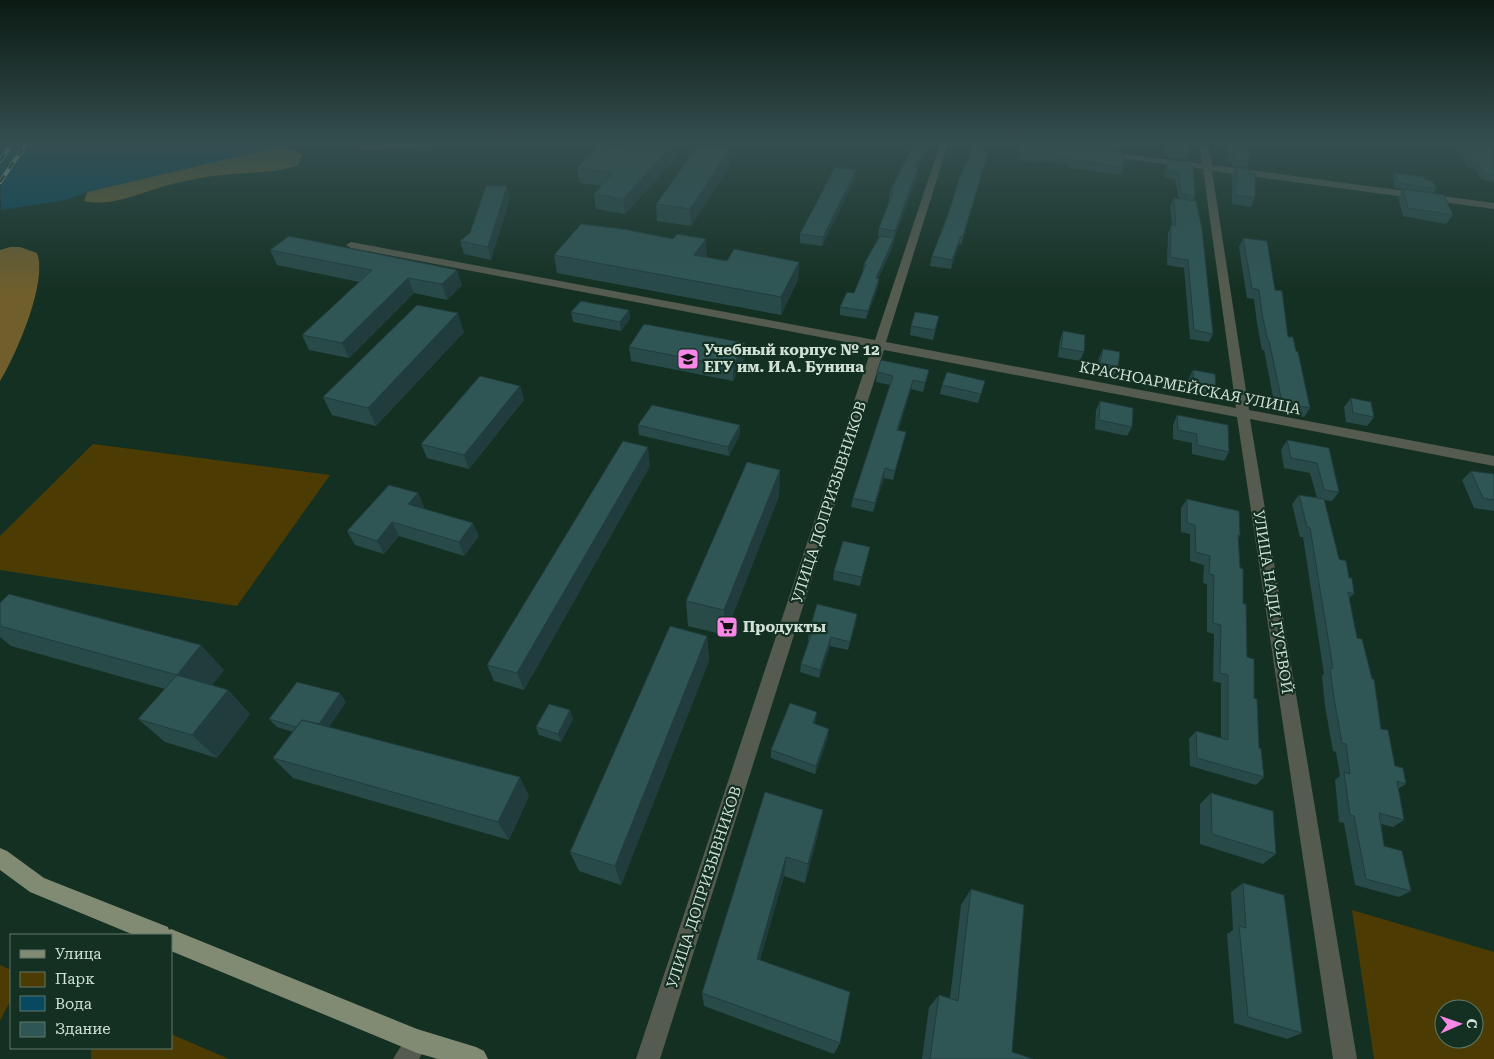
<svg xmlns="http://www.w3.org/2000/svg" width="1494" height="1059" viewBox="0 0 1494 1059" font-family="'Roboto Serif',serif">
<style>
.green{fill:#4c3c03;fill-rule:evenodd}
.forest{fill:#705f2d}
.water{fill:#064961}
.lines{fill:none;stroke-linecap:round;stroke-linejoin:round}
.minor{fill:#565b4f;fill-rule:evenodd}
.major{fill:#818b73;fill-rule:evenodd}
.rail-casing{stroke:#b7c9bf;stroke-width:4}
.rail{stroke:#143022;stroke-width:2.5;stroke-dasharray:8;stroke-linecap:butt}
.wall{fill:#284a49}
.shaded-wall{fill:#213c3c}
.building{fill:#2f5655;stroke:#213c3c}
.labels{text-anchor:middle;stroke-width:4.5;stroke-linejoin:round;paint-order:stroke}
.poi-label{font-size:15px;font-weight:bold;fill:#d1e1d7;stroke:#143022;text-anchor:start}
.street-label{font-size:15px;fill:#d1e1d7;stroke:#143022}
</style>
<rect width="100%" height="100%" fill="#143022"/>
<path class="green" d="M93,444L330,475L237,606L0,570V536Z
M1352,910L1494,952V1059H1374ZM1444,1009H1474V1039H1444Z
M0,965L11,970V999L0,1021Z
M171,1034L229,1059H91V1048H171Z"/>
<path class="forest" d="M352,144H487L471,146L360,149Z
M277,147L293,149L302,155L298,165C276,173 256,172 234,174C215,175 196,178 177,183C147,189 115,208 84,201L87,192Z
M10,247H20L37,253C48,282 16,355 0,381V250Z"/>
<path class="water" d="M0,144H302L277,147L87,192L66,200L1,210Z"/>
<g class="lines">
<path class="minor" d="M940,144H948L886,342L1236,408L1203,169L1104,156L1100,153L1101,151L1202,164L1200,144H1208L1212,165L1494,203V209L1212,171L1249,410L1494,456V466L1250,419L1357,1059H1333L1237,417L884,350L660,1059H636L872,347L351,248L346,245L351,242L875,340Z
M417,1029L425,1033L429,1041L419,1059H393L409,1033Z"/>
<path class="major" d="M0,848L7,851L44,878L168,927L169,930L171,929L417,1029L476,1047L484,1051L488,1059H438L417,1053L171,951V935H134L30,892L0,870Z"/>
<g class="rail-casing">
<path id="rail" d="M0,161L12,144
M0,182L26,144"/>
</g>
<use href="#rail" class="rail"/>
</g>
<path class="wall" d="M674,144L675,159L625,214L596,209L594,194L601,186L580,183L577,168L636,150Z
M914,144H930L917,168H918L917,176L894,239L893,246L878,279H879L878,287L866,319L840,315V307L854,293L863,270L864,264L879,237L878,236L879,228L890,200L889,199L890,191Z
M970,144H987L985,152L986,161L961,245L959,244L951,269L930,266L932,256L971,150H968Z
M1020,144L1123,167L1121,175L1070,168L1071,165L1039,161V163L1016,160Z
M1071,144H1124L1122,151Z
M1165,144H1189V152L1186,160L1166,157Z
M1225,144H1249V161L1246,168L1232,166V163L1226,162Z
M1456,144H1488L1494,155V182L1480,179L1475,169L1468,168Z
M1168,160L1195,196L1193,200L1213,334L1209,342L1190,339L1184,268L1167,265L1168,233L1172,225L1170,206L1174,198L1179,199L1175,179L1165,177L1166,166Z
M730,166L691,226L657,221L656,204Z
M1236,167L1250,173L1255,198L1251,207L1232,204V176Z
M1395,173L1425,180L1436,189L1433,193L1395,188L1393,178Z
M855,179L822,246L800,243V234Z
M1403,189L1453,215L1446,224L1403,216L1398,198Z
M510,198L491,260L464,254L460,241Z
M1243,238L1275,290L1288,337L1310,408L1304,417L1276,412L1264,350H1262L1257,323L1254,299L1247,298L1239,247Z
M270,250L462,285L447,300L414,293L349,358L309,350L302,335L359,282L277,265Z
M554,255L707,257H706L727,261L799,262L798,280L781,315L557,273Z
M629,310L630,319L621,331L573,322L571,312Z
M937,325L933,340L910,335L911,326Z
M1063,331L1084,352L1080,361L1058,357L1060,340Z
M464,332L376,426L332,415L323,397Z
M745,343V357L733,381L631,361L629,347Z
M1103,349L1118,367L1114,376L1097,373L1099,358Z
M929,370L927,379L923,392L911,389L898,430L906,432L904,441L893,480L884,478L873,512L851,507L853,498L890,385L876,382L877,372Z
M1193,370L1216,389L1210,398L1189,394L1188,380Z
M985,381L978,403L940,394L942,385Z
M520,386L524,400L469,469L427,458L421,444Z
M1351,398L1374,417L1367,426L1346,422L1344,407Z
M1100,401L1132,427L1127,436L1095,429L1096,410Z
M1177,415L1229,452L1224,461L1192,454V443L1173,439V425Z
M638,425H740V434L729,456L639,435Z
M1287,440L1329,448L1339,492L1332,501L1324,500L1339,559L1349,578L1354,594L1349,598L1357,638L1381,729L1395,766L1406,784L1398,789L1404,820L1393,827L1381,824L1384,846L1411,891L1399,897L1355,885L1344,823L1339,822L1335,780L1340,776L1336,752L1333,751L1325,706L1322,676L1324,674L1303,537H1300L1292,504L1299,495L1317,498L1310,473L1284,468L1281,450Z
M650,466L524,690L494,681L487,665Z
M780,470L779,496L725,635L688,626L686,601Z
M1471,471L1494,474V511L1474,508L1462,480Z
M418,493L424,507L423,508L479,536L464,556L399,536L384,554L355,545L347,531Z
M1187,499L1240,536L1238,538L1247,657L1254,698L1259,748L1264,777L1256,785L1190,766L1189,739L1196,731L1221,738V683L1213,681L1214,634L1207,632V584L1203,583L1204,565L1190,561V534L1181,532V508Z
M868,556L860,586L833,580L834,571Z
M0,603L224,670L212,685L228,690L250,714L217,758L165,742L138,719L165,689L11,646L0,637Z
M857,614L848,650L830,646L819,678L800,672L801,664L809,641L808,640L809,632Z
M707,636L709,661L621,885L579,871L570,852Z
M346,702L329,727L529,796L509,840L293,778L273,758L293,732L277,727L269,719Z
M573,719L561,742L539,735L536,727Z
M816,720L814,723L828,737L815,774L771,758V750Z
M765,792L823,810L819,830L805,883L784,876L760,960L840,1043L834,1054L704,1006L702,993Z
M1211,793L1276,854L1263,864L1200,844V804Z
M1243,883L1302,1033L1287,1039L1234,1023L1227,934L1233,930L1231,892Z
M971,889L1012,1052L1033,1059H922L929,1007L939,995L950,998L961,905Z"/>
<path class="shaded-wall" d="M673,144L675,159L625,214L623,199Z
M928,144H930L928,150L913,175L914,168Z
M730,149V166L691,226L690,209Z
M988,153L986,161L961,245L963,236Z
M918,168L917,176L894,239L895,231Z
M856,170L855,179L822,246L823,237Z
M507,186L510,198L491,260L488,247Z
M961,236L959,244L951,269L952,260Z
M894,238L893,246L874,286L876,278Z
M706,239L707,257L695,273L694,255Z
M799,262L798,280L781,315V297Z
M457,270L462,285L447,300L442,284Z
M408,278L414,293L349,358L342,343Z
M879,279L878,287L866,319L868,311Z
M629,310L630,319L621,331L620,322Z
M458,313L464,332L376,426L368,408Z
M745,343V357L733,381V367Z
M929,370L927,379L923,392L925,383Z
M913,380L911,389L896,439L897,430Z
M520,386L524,400L469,469L464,455Z
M740,425V434L729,456L728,447Z
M906,432L904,441L893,480L895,471Z
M648,447L650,466L524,690L517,673Z
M885,468L884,478L873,512L875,503Z
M780,470L779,496L725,635L724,610Z
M418,493L424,507L414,517L408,504Z
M392,522L399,536L384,554L377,541Z
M473,523L479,536L464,556L459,542Z
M870,547L868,556L860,586L862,577Z
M857,614L856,623L848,650Z
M707,636L709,661L621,885L615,866Z
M831,637L830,646L819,678L820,670Z
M201,645L224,670L201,699L177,675Z
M228,690L250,714L217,758L192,735Z
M340,693L346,702L320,740L313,732Z
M570,710L573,719L561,742L558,734Z
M817,712L816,720L812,731L813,723Z
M829,729L828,737L815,774L816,766Z
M520,777L529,796L509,840L498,822Z
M823,810L819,830L805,883L808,864Z
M786,857L784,876L756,974L757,959Z"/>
<path class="building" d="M642,144H673L623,199L594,194L613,173L577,168L599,145L636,150Z
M914,144H928L914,168H918L895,231L879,228L893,192L890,191Z
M974,144H987L985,152L988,153L963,236H961L952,260L932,256L948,215L960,176Z
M1020,144H1058L1124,153L1123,167L1072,160L1073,158L1041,153V156L1018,153Z
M1169,144H1189V152L1169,149Z
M1228,144H1249V161L1235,160V157L1228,156Z
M1463,144H1488L1494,155V175L1484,174L1479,163L1472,162Z
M698,146L730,149L690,209L656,204Z
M1168,160L1189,162V165L1193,166L1195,196L1182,194L1178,172L1168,171Z
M835,167L856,170L823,237L800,234Z
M1236,167L1250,169V173L1255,174V198L1236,195Z
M1395,173L1424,177L1425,180L1433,181L1436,189L1398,183Z
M486,186H507L488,247L460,241L470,233Z
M1403,189L1444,195L1453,215L1408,208Z
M1174,198L1196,201L1202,229L1213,334L1194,330L1188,260L1170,257L1171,225L1176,226Z
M581,224L623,229L673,239L677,234L706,239L694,255L727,261L734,249L799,262L781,297L554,255Z
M289,236L457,270L442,284L408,278L342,343L302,335L372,270L270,250Z
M880,236L894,238L876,278L879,279L868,311L840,307L847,292L854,293L866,264H864Z
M1243,238L1267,241L1275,290L1282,291L1288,337H1293L1296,351L1298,352L1310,408L1282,402L1269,341H1268L1262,314L1259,290L1252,288Z
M581,301L629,310L620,322L571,312Z
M417,305L458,313L368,408L323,397Z
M915,312L939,316L935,330L911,326Z
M644,324L745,343L733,367L629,347Z
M1063,331L1085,335L1084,352L1061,348Z
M1103,349L1120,352L1118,367L1100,363Z
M881,360L929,370L925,383L913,380L897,430L906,432L895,471L885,468L875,503L853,498L893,376L877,372Z
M1193,370L1215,374L1216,389L1194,385Z
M947,372L985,381L981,394L942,385Z
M480,376L520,386L464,455L421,444Z
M1351,398L1371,402L1374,417L1353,413Z
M1100,401L1133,408L1132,427L1099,420Z
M652,405L740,425L728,447L638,425Z
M1177,415L1228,425L1229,452L1197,445V434L1178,430Z
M1287,440L1329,448L1339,492L1324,490L1317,463L1291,458Z
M623,441L648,447L517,673L487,665Z
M747,462L780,470L724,610L686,601Z
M1471,471L1494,474V500L1483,498Z
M389,485L418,493L408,504L473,523L459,542L392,522L377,541L347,531Z
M1299,495L1324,499L1339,559L1346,561L1349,578H1352L1354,594L1348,592L1357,638L1362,639L1372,679H1374L1381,729L1388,730L1395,766L1403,768L1406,784L1397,781L1404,820L1379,813L1384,846L1402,851L1411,891L1366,879L1354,816L1350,815L1344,772L1350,774L1346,744L1342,743L1334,698L1330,668H1333L1310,528L1307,527Z
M1187,499L1239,511L1240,536L1238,535L1240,568L1243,569V604H1246L1247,657L1254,659V698L1257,699L1259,748L1261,749L1264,777L1197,758L1196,731L1228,740V675L1220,673L1221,625L1213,623L1214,575L1209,574L1210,556L1196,552L1195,525L1187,523Z
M843,541L870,547L862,577L834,571Z
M9,594L201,645L177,675L0,626V603Z
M817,604L857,614L850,642L831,637L820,670L801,664L812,632H809Z
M670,626L707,636L615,866L570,852Z
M177,675L228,690L192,735L138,719Z
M297,682L340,693L319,724L302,720L296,727L269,719Z
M790,703L817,712L813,723L829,729L816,766L771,750Z
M549,704L570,710L558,734L536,727Z
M302,720L520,777L498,822L273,758Z
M765,792L823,810L808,864L786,857L757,959L850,992L840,1043L702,993Z
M1211,793L1273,811L1276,854L1212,834Z
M1243,883L1284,895L1302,1033L1248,1017L1239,926L1246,928Z
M971,889L1024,905L1012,1052L1033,1059H930L939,995L958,1001Z"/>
<linearGradient id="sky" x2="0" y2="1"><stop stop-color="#0b1a13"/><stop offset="0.49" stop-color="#344e4f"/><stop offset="1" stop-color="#344e4f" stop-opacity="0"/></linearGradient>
<rect width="1494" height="292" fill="url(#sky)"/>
<defs>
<g id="university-square" transform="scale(1.125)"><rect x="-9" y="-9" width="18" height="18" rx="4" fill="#f987e8" stroke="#143022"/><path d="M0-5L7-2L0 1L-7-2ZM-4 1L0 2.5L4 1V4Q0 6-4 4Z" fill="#111"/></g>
<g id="supermarket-square" transform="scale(1.125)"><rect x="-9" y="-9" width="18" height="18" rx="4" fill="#f987e8" stroke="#143022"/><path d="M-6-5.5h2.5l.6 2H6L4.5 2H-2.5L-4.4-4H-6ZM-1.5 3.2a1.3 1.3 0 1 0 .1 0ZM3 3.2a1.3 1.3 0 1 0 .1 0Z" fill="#111"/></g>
</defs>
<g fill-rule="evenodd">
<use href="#university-square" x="688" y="359"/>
<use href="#supermarket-square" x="727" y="627"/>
</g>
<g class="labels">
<g class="poi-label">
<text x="704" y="355">Учебный корпус № 12<tspan x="704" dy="17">ЕГУ им. И.А. Бунина</tspan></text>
<text x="743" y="632">Продукты</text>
</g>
<g class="street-label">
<text transform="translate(1190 388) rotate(11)" y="5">КРАСНОАРМЕЙСКАЯ УЛИЦА</text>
<text transform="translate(829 502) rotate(-72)" y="5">УЛИЦА ДОПРИЗЫВНИКОВ</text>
<text transform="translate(1273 602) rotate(81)" y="5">УЛИЦА НАДИ ГУСЕВОЙ</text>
<text transform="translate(704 887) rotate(-72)" y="5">УЛИЦА ДОПРИЗЫВНИКОВ</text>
</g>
</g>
<rect x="10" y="934" width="162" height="115" fill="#143022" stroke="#60776a"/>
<rect x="20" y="950" width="25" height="8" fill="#818b73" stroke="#60776a"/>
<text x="55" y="959" font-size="15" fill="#d1e1d7">Улица</text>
<rect x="20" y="972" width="25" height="15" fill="#4c3c03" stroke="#60776a"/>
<text x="55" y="984" font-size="15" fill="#d1e1d7">Парк</text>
<rect x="20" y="996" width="25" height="15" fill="#064961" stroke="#60776a"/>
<text x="55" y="1009" font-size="15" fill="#d1e1d7">Вода</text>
<rect x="20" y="1022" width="25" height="15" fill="#2f5655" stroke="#60776a"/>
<text x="55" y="1034" font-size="15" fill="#d1e1d7">Здание</text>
<g transform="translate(1459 1024) rotate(88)"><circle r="24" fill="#143022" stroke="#60776a"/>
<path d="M0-4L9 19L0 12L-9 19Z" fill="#f987e8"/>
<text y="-8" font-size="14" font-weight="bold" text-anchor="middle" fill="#d1e1d7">С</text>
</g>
</svg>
